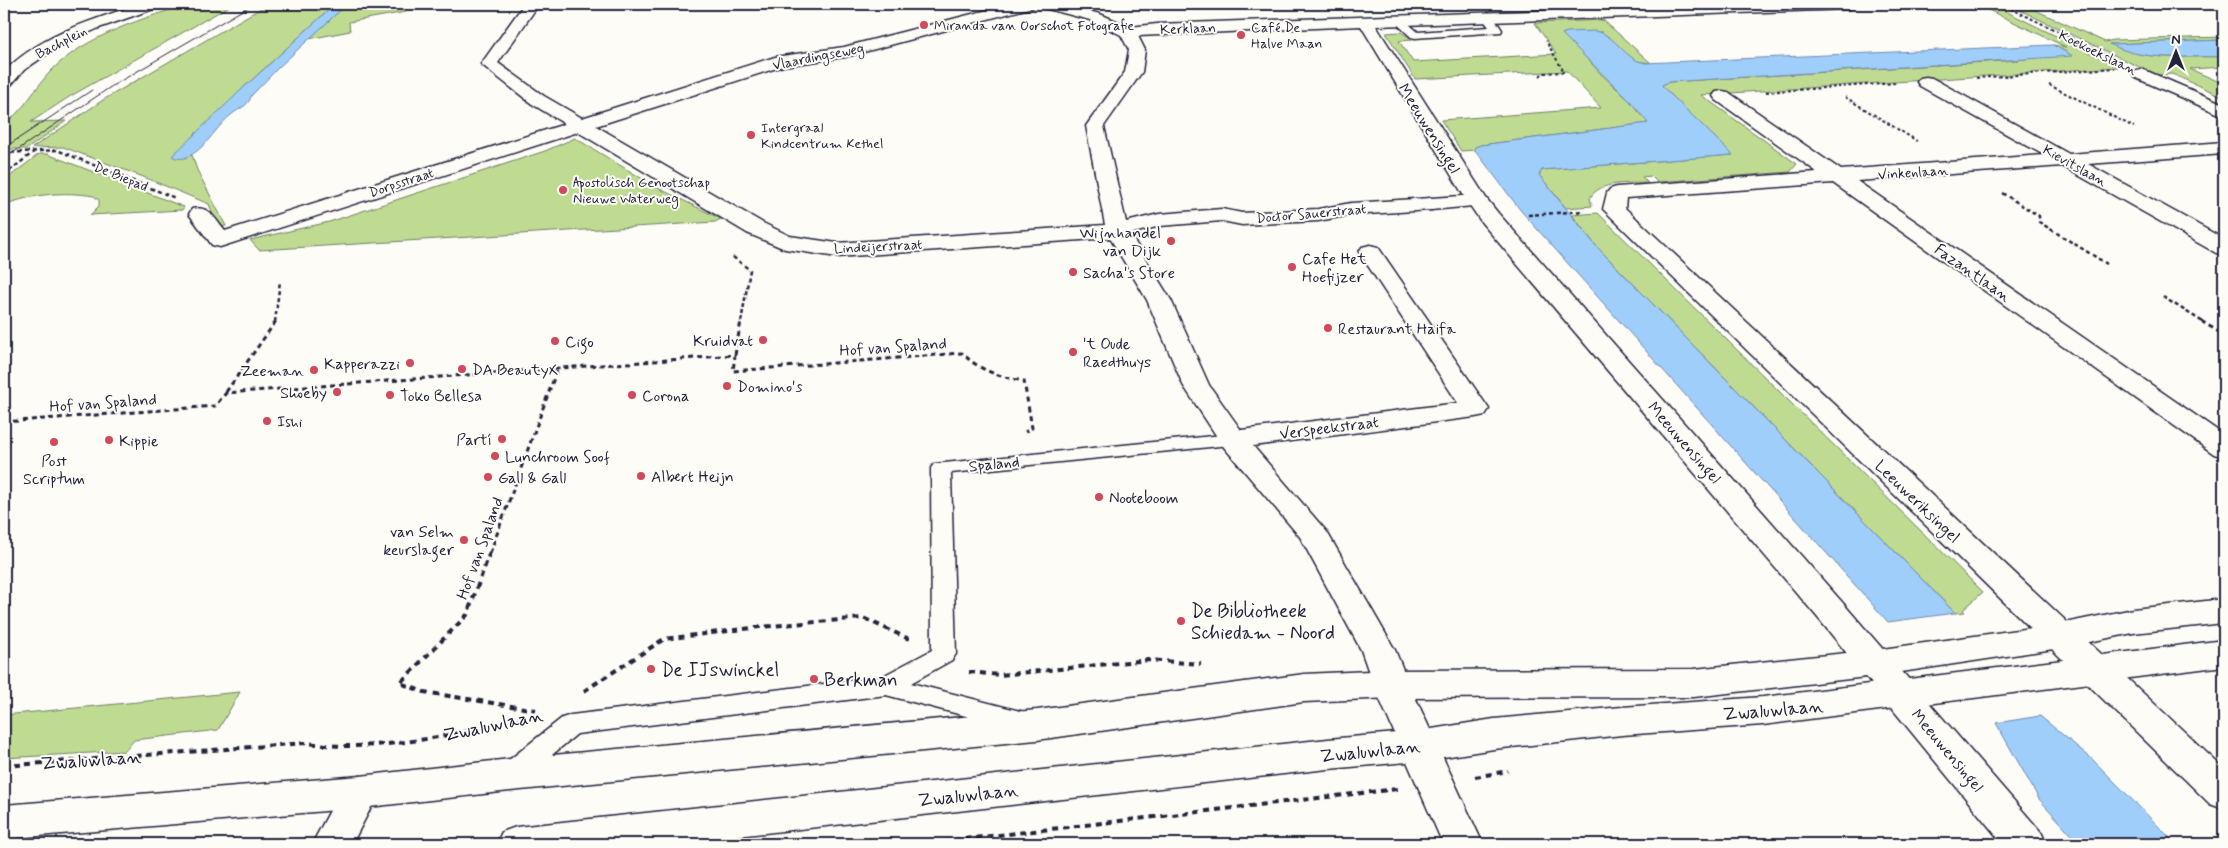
<svg xmlns="http://www.w3.org/2000/svg" width="2228" height="848" viewBox="0 0 2228 848" font-family="Mynerve,sans-serif">
<style>
.green{fill:#bfdb92;stroke:#707e66}
.water{fill:#a0cefb;stroke:#6e89ae}
.lines{fill:none;stroke-linecap:round;stroke-linejoin:round}
.service-casing{stroke:#22223b;stroke-width:3}
.pedestrian-casing{stroke:#22223b;stroke-width:3}
.minor-casing{stroke:#22223b;stroke-width:3}
.secondary-casing{stroke:#22223b;stroke-width:3}
.path-far3{stroke:#22223b;stroke-width:2;stroke-dasharray:3 2.5;stroke-linecap:butt}
.path-far2{stroke:#22223b;stroke-width:2.5;stroke-dasharray:4 3;stroke-linecap:butt}
.path-far1{stroke:#22223b;stroke-width:3;stroke-dasharray:5 4;stroke-linecap:butt}
.path{stroke:#22223b;stroke-width:4;stroke-dasharray:6 5;stroke-linecap:butt}
.service{fill:#fdfcf7;fill-rule:evenodd}
.pedestrian{fill:#fdfcf7;fill-rule:evenodd}
.minor{fill:#fdfcf7;fill-rule:evenodd}
.secondary{fill:#fdfcf7;fill-rule:evenodd}
.tram{stroke:#22223b;stroke-width:1}
.poi-dot{fill:#d1495b;stroke:#fdfcf7;stroke-width:2}
.labels{text-anchor:middle;stroke-width:4;stroke-linejoin:round;paint-order:stroke}
.far-poi-label{font-size:14px;fill:#22223b;stroke:#fdfcf7;text-anchor:start}
.far-street-label{font-size:14px;fill:#22223b;stroke:#fdfcf7}
.street-label{font-size:16px;fill:#22223b;stroke:#fdfcf7}
.poi-label{font-size:16px;fill:#22223b;stroke:#fdfcf7;text-anchor:start}
.near-poi-label{font-size:19px;fill:#22223b;stroke:#fdfcf7;text-anchor:start}
.near-street-label{font-size:19px;fill:#22223b;stroke:#fdfcf7}
</style>
<rect width="100%" height="100%" fill="#fdfcf7"/>
<filter id="ink" filterUnits="userSpaceOnUse"><feTurbulence type="fractalNoise" baseFrequency=".02" numOctaves="2"/><feDisplacementMap in="SourceGraphic" scale="10" xChannelSelector="R" yChannelSelector="G"/><feConvolveMatrix kernelMatrix="1 2 1 2 8 2 1 2 1" color-interpolation-filters="sRGB"/></filter>
<g filter="url(#ink)">
<path class="green" d="M190,4H233L69,97L31,122L66,121L27,149H4V124C25,110 35,87 52,70C85,36 146,17 190,4Z
M268,4H335L240,91L180,158L192,155L197,170L226,226L218,228L209,204L141,176L63,147L32,148L103,100Z
M347,4H400L406,12L349,22L350,31L309,39Z
M2007,4H2022L2105,42L2113,40L2224,37V40L2110,44C2149,63 2183,55 2224,57V67L2190,69L2224,84V97L2172,74L2156,75Z
M1993,5L2119,67L1701,95L1797,164L1790,172L1657,182L1651,176L1642,177L1648,183C1630,184 1600,180 1590,198L1592,206L1566,208L1539,175L1542,170L1732,155L1663,87L1662,85L1669,82L2017,60L2068,53L2053,45L2066,47L1980,6Z
M1603,20L1651,63L1634,61L1602,32L1564,33L1601,74L1630,101L1649,123L1481,145L1475,147V150L1461,151L1441,120L1601,108L1567,71L1415,79L1386,33L1401,32L1413,40L1399,41L1413,62L1556,54L1535,23Z
M575,138L656,187L721,219L715,222L259,250L250,240L329,222L545,151Z
M39,154H47L184,207L182,210L90,215L99,206V200L94,196C64,191 33,194 4,205V181Z
M1598,213L1983,592L1963,610L1965,612L1955,613L1597,247L1572,215Z
M240,692L218,730L134,740L125,751L4,758V715Z"/>
<path class="water" d="M335,4H347L279,67L251,96C249,105 242,107 235,112C218,123 208,146 191,155C185,159 178,160 172,156L240,91Z
M1595,31C1616,34 1624,60 1645,63L2053,45L2073,56L1669,82L1662,85L1663,87L1733,155L1542,170L1539,175L1597,247L1955,613L1888,622L1521,211L1475,150V147L1481,145L1648,123L1630,101L1562,34L1567,32Z
M2224,40V57C2183,55 2148,63 2109,44Z
M2040,716L2091,758L2176,844H2080L2039,799L1996,723Z"/>
<g class="lines">
<g class="service-casing">
<path id="service" d="M1487,15C1493,16 1499,25 1502,30L1501,32L1415,38L1411,37L1394,21L1395,19H1403L1418,32L1489,27L1482,18Z
M1233,434L1240,436L1243,440L1240,444L951,473L956,654L952,660L911,683L1028,713L1031,720L1028,727L1019,730L886,695L577,734L522,780L513,783L504,780L500,772L504,764L562,718L571,715L881,677L932,650L931,468L934,464Z"/>
</g>
<g class="pedestrian-casing">
<path id="pedestrian" d="M1477,195L1484,197L1487,201L1484,205L1431,210L1424,208L1421,204L1424,200L1431,198Z"/>
</g>
<g class="minor-casing">
<path id="minor" d="M140,4H162L159,7L99,28L59,46L24,70L10,86L4,87V72C40,35 92,20 140,4Z
M524,4H539L498,63L544,96L582,118L775,57L844,47L1011,4H1035L1033,7L845,57L783,66L596,126L763,223L790,236L837,243L1105,225L1086,126L1125,72L1129,50L1121,35L1090,20L1040,7L1038,4H1062L1100,14L1130,27L1157,24L1729,4H1855L1853,7L1848,9L1376,26L1486,198L1498,213L1842,602L2041,832L2047,844H2003L1818,618L1482,223L1467,201L1361,26L1138,36L1145,50L1142,72L1104,126L1126,222L1159,214L1222,209L1242,213L1318,209L1351,203L1431,198L1438,200L1441,204L1438,208L1431,210L1351,215L1318,221L1242,225L1222,221L1160,226L1130,234L1171,300L1209,385L1241,430L1458,403L1359,252L1362,247L1370,245L1378,247L1489,409L1485,415L1475,417L1253,446L1327,532L1395,650L1409,684L1483,844H1443L1373,684L1361,650L1300,537L1223,446L1183,385L1147,300L1110,238L837,257L785,249L747,233L578,132L220,247L212,245L189,214L192,209C209,205 215,219 225,231L565,124L532,104L481,64Z
M2142,69L2224,104V116L2136,78L2133,74L2136,70Z
M1926,77L1932,78L2069,154L2224,142V154L2088,164L2224,239V255L2216,253L2062,166L1857,181L2224,435V457L2214,454L1833,183L1626,198L1625,208L2224,769V809L2210,804L1603,209L1607,193L1610,189L1617,187L1817,172L1716,100L1713,96L1716,92L1722,91L1728,92L1841,170L2044,155L1920,86L1917,82L1920,78Z
M360,776L374,781L379,792L352,844H312L346,781Z"/>
</g>
<g class="secondary-casing">
<path id="secondary" d="M2224,599V623L2133,633L2060,648L1875,676L1694,697L1391,698L1304,702L1037,740L510,791L360,808L4,839V805L360,776L510,759L1037,710L1304,674L1391,670L1694,669L1875,650L2060,624L2133,609Z
M2224,640V666L1763,725L1622,735L1494,749L1419,761L1328,769L667,844H496L502,832L516,827L1328,739L1419,731L1494,719L1622,707L1763,697Z"/>
</g>
<path class="path-far3" d="M2001,4L2118,60
M1540,76L1543,73L1564,72L1546,41
M1976,78L2114,68
M2049,85L2134,127
M1766,92L1897,83
M1845,97L1917,141"/>
<path class="path-far2" d="M4,153L57,150L175,198
M4,175L35,151
M2002,193L2039,216V222L2107,264
M1528,215L1584,211
M733,257L750,270L741,322
M2163,297L2203,322
M275,322L280,281"/>
<path class="path-far1" d="M2201,321L2224,335
M735,355L741,321
M226,392L276,321
M4,422L215,406L226,393L735,355L733,371L962,353C980,371 1000,377 1024,381L1032,428L1025,432
M490,553L558,367"/>
<path class="path" d="M490,552L467,615L400,683L424,692L536,710
M969,672L1000,675L1148,660L1201,664
M584,691L664,639L759,627L863,618L909,639
M4,766L304,743C318,744 332,746 346,746C406,746 466,732 524,719
M1475,777L1508,771
M921,844L1397,789"/>
<use href="#service" class="service"/>
<use href="#pedestrian" class="pedestrian"/>
<use href="#minor" class="minor"/>
<use href="#secondary" class="secondary"/>
<path class="tram" d="M4,148L92,90
M4,159L112,86L253,4"/>
</g>
</g>
<g class="poi-dot">
<circle cx="924" cy="25" r="5"/>
<circle cx="1241" cy="35" r="5"/>
<circle cx="751" cy="135" r="5"/>
<circle cx="563" cy="190" r="5"/>
<circle cx="1171" cy="241" r="5"/>
<circle cx="1292" cy="267" r="5"/>
<circle cx="1073" cy="272" r="5"/>
<circle cx="1328" cy="328" r="5"/>
<circle cx="763" cy="340" r="5"/>
<circle cx="555" cy="341" r="5"/>
<circle cx="1073" cy="352" r="5"/>
<circle cx="410" cy="363" r="5"/>
<circle cx="462" cy="369" r="5"/>
<circle cx="314" cy="370" r="5"/>
<circle cx="727" cy="386" r="5"/>
<circle cx="337" cy="392" r="5"/>
<circle cx="390" cy="395" r="5"/>
<circle cx="632" cy="395" r="5"/>
<circle cx="267" cy="421" r="5"/>
<circle cx="502" cy="439" r="5"/>
<circle cx="109" cy="440" r="5"/>
<circle cx="54" cy="442" r="5"/>
<circle cx="495" cy="456" r="5"/>
<circle cx="641" cy="476" r="5"/>
<circle cx="488" cy="477" r="5"/>
<circle cx="1099" cy="497" r="5"/>
<circle cx="464" cy="540" r="5"/>
<circle cx="1181" cy="621" r="5"/>
<circle cx="651" cy="669" r="5"/>
<circle cx="814" cy="679" r="5"/>
</g>
<g class="labels">
<g class="far-poi-label">
<text x="934" y="30">Miranda van Oorschot Fotografie</text>
<text x="1251" y="32">Café De<tspan x="1251" dy="16">Halve Maan</tspan></text>
<text x="761" y="132">Intergraal<tspan x="761" dy="16">Kindcentrum Kethel</tspan></text>
<text x="573" y="187">Apostolisch Genootschap<tspan x="573" dy="16">Nieuwe Waterweg</tspan></text>
</g>
<g class="far-street-label">
<text transform="translate(1188 28) rotate(-2)" y="5">Kerklaan</text>
<text transform="translate(61 42) rotate(-27)" y="5">Bachplein</text>
<text transform="translate(2098 52) rotate(26)" y="5">Koekoekslaan</text>
<text transform="translate(818 56) rotate(-11)" y="5">Vlaardingseweg</text>
<text transform="translate(2075 165) rotate(29)" y="5">Kievitslaan</text>
<text transform="translate(1913 172) rotate(-4)" y="5">Vinkenlaan</text>
<text transform="translate(121 176) rotate(22)" y="5">De Biepad</text>
<text transform="translate(401 182) rotate(-18)" y="5">Dorpsstraat</text>
<text transform="translate(1311 213) rotate(-5)" y="5">Doctor Sauerstraat</text>
<text transform="translate(878 246) rotate(-3)" y="5">Lindeijerstraat</text>
</g>
<g class="street-label">
<text transform="translate(1430 128) rotate(58)" y="6">Meeuwensingel</text>
<text transform="translate(1973 272) rotate(35)" y="6">Fazantlaan</text>
<text transform="translate(893 346) rotate(-4)" y="6">Hof van Spaland</text>
<text transform="translate(103 402) rotate(-4)" y="6">Hof van Spaland</text>
<text transform="translate(1329 427) rotate(-7)" y="6">Verspeekstraat</text>
<text transform="translate(1685 442) rotate(49)" y="6">Meeuwensingel</text>
<text transform="translate(994 463) rotate(-6)" y="6">Spaland</text>
<text transform="translate(1918 501) rotate(44)" y="6">Leeuweriksingel</text>
<text transform="translate(479 548) rotate(-70)" y="6">Hof van Spaland</text>
<text transform="translate(1948 750) rotate(50)" y="6">Meeuwensingel</text>
</g>
<g class="poi-label">
<text x="1161" y="238" text-anchor="end">Wijnhandel<tspan x="1161" dy="18">van Dijk</tspan></text>
<text x="1302" y="264">Cafe Het<tspan x="1302" dy="18">Hoefijzer</tspan></text>
<text x="1083" y="278">Sacha's Store</text>
<text x="1338" y="334">Restaurant Haifa</text>
<text x="753" y="346" text-anchor="end">Kruidvat</text>
<text x="565" y="347">Cigo</text>
<text x="1083" y="349">'t Oude<tspan x="1083" dy="18">Raedthuys</tspan></text>
<text x="400" y="369" text-anchor="end">Kapperazzi</text>
<text x="472" y="375">DA BeautyX</text>
<text x="304" y="376" text-anchor="end">Zeeman</text>
<text x="737" y="392">Domino's</text>
<text x="327" y="398" text-anchor="end">Shoeby</text>
<text x="400" y="401">Toko Bellesa</text>
<text x="642" y="401">Corona</text>
<text x="277" y="427">Ishi</text>
<text x="492" y="445" text-anchor="end">Partí</text>
<text x="119" y="446">Kippie</text>
<text x="505" y="462">Lunchroom Soof</text>
<text x="54" y="466" text-anchor="middle">Post<tspan x="54" dy="18">Scriptum</tspan></text>
<text x="651" y="482">Albert Heijn</text>
<text x="498" y="483">Gall &amp; Gall</text>
<text x="1109" y="503">Nooteboom</text>
<text x="454" y="537" text-anchor="end">van Selm<tspan x="454" dy="18">keurslager</tspan></text>
</g>
<g class="near-poi-label">
<text x="1191" y="617">De Bibliotheek<tspan x="1191" dy="22">Schiedam - Noord</tspan></text>
<text x="661" y="676">De IJswinckel</text>
<text x="824" y="686">Berkman</text>
</g>
<g class="near-street-label">
<text transform="translate(1773 709) rotate(-5)" y="7">Zwaluwlaan</text>
<text transform="translate(493 724) rotate(-12)" y="7">Zwaluwlaan</text>
<text transform="translate(1370 750) rotate(-6)" y="7">Zwaluwlaan</text>
<text transform="translate(91 759) rotate(-4)" y="7">Zwaluwlaan</text>
<text transform="translate(968 794) rotate(-6)" y="7">Zwaluwlaan</text>
</g>
</g>
<rect width="2228" height="848" fill="none" stroke="#fdfcf7" stroke-width="20"/>
<rect x="10" y="10" width="2208" height="828" fill="none" stroke="#22223b" stroke-width="2" filter="url(#ink)"/>
<g transform="translate(2176 52)" stroke="#fdfcf7" stroke-width="4" paint-order="stroke">
<path d="M0-4L9 19L0 12L-9 19Z" fill="#22223b"/>
<text y="-8" font-size="14" font-weight="bold" text-anchor="middle" fill="#22223b">N</text>
</g>
</svg>
